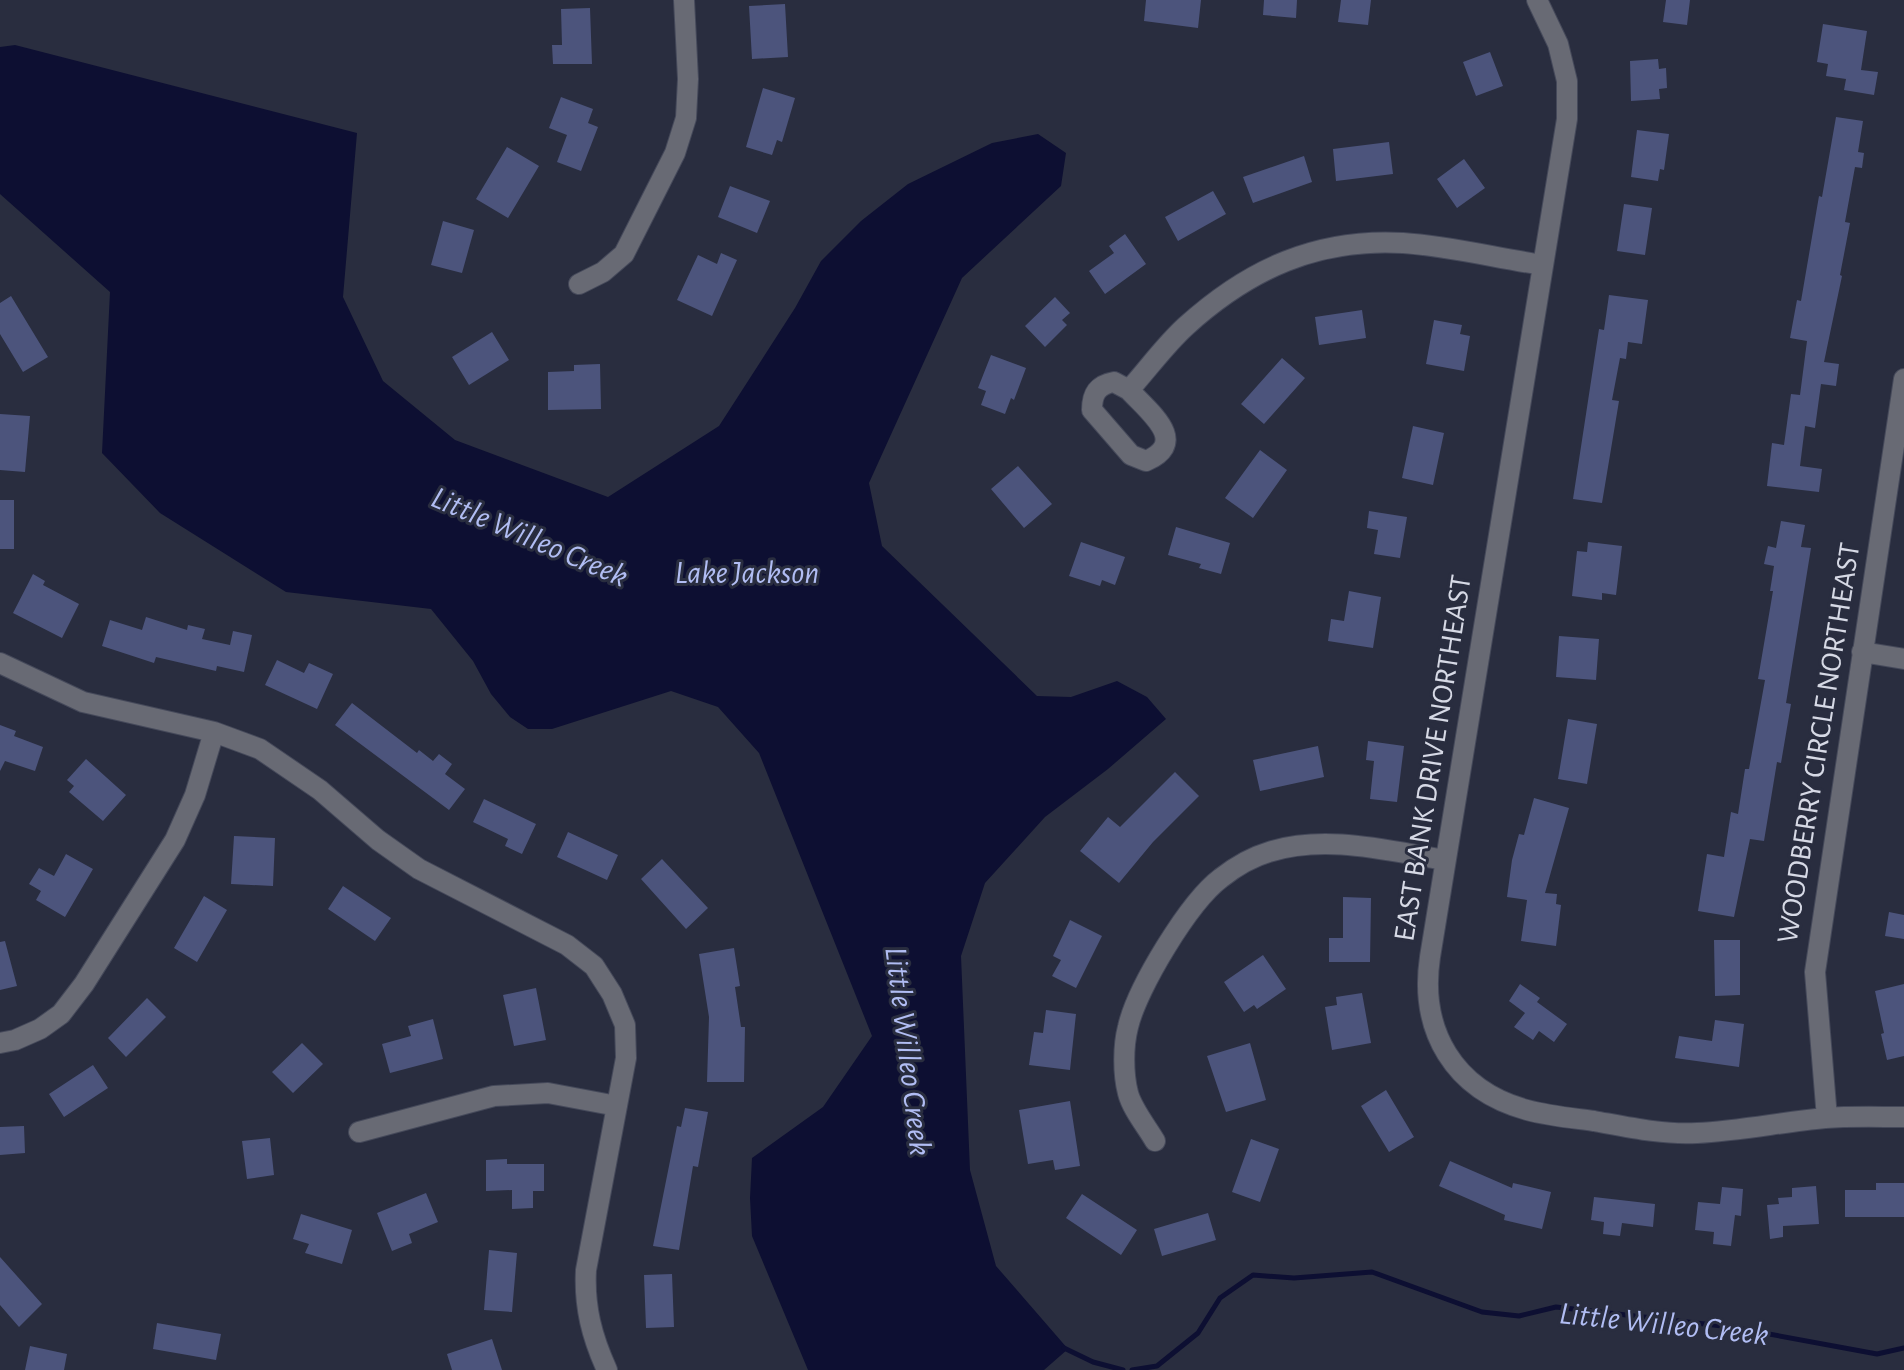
<svg xmlns="http://www.w3.org/2000/svg" width="1904" height="1370" viewBox="0 0 1904 1370" font-family="'Alegreya Sans',sans-serif">
<style>
.water{fill:#0d0f32}
.lines{fill:none;stroke-linecap:round;stroke-linejoin:round}
.stream{stroke:#0d0f32;stroke-width:5}
.building{fill:#4c547c}
.minor-casing{stroke:#45495a;stroke-width:22}
.minor{stroke:#686a74;stroke-width:20}
.labels{text-anchor:middle;stroke-width:6;stroke-linejoin:round;paint-order:stroke}
.street-label{font-size:30px;fill:#d6d9e5;stroke:#292d3f}
.water-label{font-size:32px;font-style:italic;fill:#b1bdf3;stroke:#292d3f}
</style>
<rect width="100%" height="100%" fill="#292d3f"/>
<path class="water" d="M15,45L357,133L343,297L383,381L455,440L608,497L719,426L795,308L821,261L861,221L908,184L992,143L1038,134L1066,153L1061,186L962,278L869,483L882,546L1037,696L1071,697L1117,681L1147,697L1166,719L1108,769L1045,817L985,883L961,956L970,1170L996,1266L1068,1349L1044,1370H808L752,1236L750,1198L752,1158L823,1107L872,1036L759,753L718,707L671,691L552,729H528L510,717L491,694L473,661L431,609L286,592L160,513L102,453L110,292L0,194V47Z"/>
<g class="lines">
<path class="stream" d="M1064,1348L1093,1362L1123,1370
M1132,1370L1157,1366L1198,1333L1220,1298L1253,1275L1294,1278L1372,1272L1482,1312L1519,1316L1556,1307L1731,1327L1877,1354L1904,1348"/>
</g>
<path class="building" d="M1146,0H1201L1198,28L1144,21Z
M1264,0H1297L1296,18L1263,15Z
M1341,0H1371L1368,25L1338,22Z
M1666,0H1690L1687,25L1663,22Z
M785,4L788,57L752,59L749,6Z
M590,8L592,64H553L552,45H562L561,9Z
M1823,24L1867,31L1861,70L1878,72L1874,95L1844,90L1846,79L1826,76L1828,64L1817,62Z
M1490,52L1503,86L1476,96L1463,62Z
M1658,59L1659,69L1666,68L1667,88L1659,89L1660,99L1631,101L1630,61Z
M763,88L795,98L782,142L777,140L772,155L746,147Z
M561,97L593,109L588,123L598,127L581,171L557,162L567,135L549,128Z
M1836,117L1863,121L1858,152L1864,153L1862,168L1855,167L1845,222L1850,223L1840,275L1842,276L1824,362L1839,364L1836,386L1821,384L1815,428L1805,426L1800,466L1822,469L1819,492L1767,486L1772,443L1784,445L1791,394L1800,395L1807,341L1790,338L1797,300L1801,301L1819,196L1822,197Z
M1637,130L1669,134L1664,170L1660,169L1658,181L1631,177Z
M1389,142L1393,174L1336,181L1333,149Z
M507,147L539,166L508,218L476,199Z
M1304,156L1312,182L1253,203L1243,177Z
M1464,159L1485,188L1457,208L1437,179Z
M730,186L770,201L757,233L718,217Z
M1213,191L1226,214L1178,241L1165,217Z
M1624,204L1652,208L1645,255L1617,251Z
M443,221L474,230L462,273L431,265Z
M1125,234L1146,264L1105,294L1089,271L1114,253L1109,246Z
M721,253L737,260L712,316L677,300L698,255L717,264Z
M1609,295L1648,300L1642,344L1628,342L1626,359L1620,358L1612,400L1619,401L1602,503L1573,499L1599,329L1604,330Z
M11,296L48,357L23,372L0,334V303Z
M1055,297L1070,313L1062,320L1067,325L1045,347L1025,326Z
M1362,310L1366,338L1319,345L1315,317Z
M1434,320L1462,325L1460,334L1470,336L1464,371L1426,364Z
M492,332L509,360L469,385L452,357Z
M991,355L1026,368L1014,400L1011,398L1005,414L981,405L986,391L978,388Z
M1282,358L1305,378L1264,424L1241,404Z
M600,364L601,409L548,410V372L574,371V365Z
M0,414L30,416L25,472L0,470Z
M1413,426L1444,433L1433,485L1402,478Z
M1260,450L1287,470L1253,518L1225,498Z
M1018,466L1052,504L1024,528L991,489Z
M0,500H14V549H0Z
M1369,511L1407,517L1400,558L1374,554L1378,530L1367,528Z
M1781,521L1805,525L1801,547L1811,548L1786,703L1791,704L1781,763L1777,762L1764,841L1750,839L1734,917L1698,911L1707,854L1724,857L1731,812L1738,814L1745,769H1749L1765,680L1758,679L1773,591H1770L1774,566L1764,564L1768,546L1776,548Z
M1176,527L1230,543L1221,574L1199,568L1201,564L1168,555Z
M1081,542L1125,557L1115,585L1102,580L1100,586L1069,576Z
M1588,542L1622,546L1616,595L1602,593V600L1572,596L1577,551L1587,552Z
M33,574L45,581L43,585L79,604L62,638L13,613Z
M1349,591L1381,597L1373,648L1328,641L1331,619L1344,621Z
M146,617L187,630L188,625L205,629L202,639L230,645L233,631L252,635L244,672L217,666L216,671L156,657L154,663L102,646L110,620L142,630Z
M1559,636L1599,639L1596,680L1556,677Z
M277,660L304,673L309,663L333,674L317,709L265,685Z
M352,703L417,753L419,750L433,761L439,754L452,764L445,774L465,789L449,810L335,725Z
M1568,719L1597,724L1587,784L1558,779Z
M0,725L16,731L14,736L43,747L35,771L5,761L0,771Z
M1368,741L1404,746L1397,802L1370,799L1374,761L1366,760Z
M1318,746L1324,777L1260,791L1253,760Z
M86,759L126,795L103,821L69,792L74,786L67,780Z
M1175,772L1199,796L1153,842L1119,883L1080,851L1108,817L1120,827Z
M1534,798L1569,808L1545,893L1557,894L1556,904L1561,905L1556,946L1521,941L1527,900L1507,897L1512,860L1519,834L1524,835Z
M484,799L536,824L522,854L505,846L508,839L473,822Z
M568,832L618,855L607,880L557,857Z
M234,836L275,838L273,886L231,884Z
M66,854L93,869L65,917L36,900L41,891L29,884L39,868L54,876Z
M662,859L708,908L686,929L641,879Z
M343,886L391,918L375,941L328,909Z
M204,896L227,910L197,962L174,948Z
M1343,897L1371,898L1370,962H1329V938H1343Z
M1889,912L1904,915V939L1885,936Z
M1070,920L1102,936L1076,988L1052,976L1061,960L1053,956Z
M1714,940H1740V995L1715,996Z
M5,941L17,986L0,990V942Z
M734,948L740,986L735,987L741,1027H745L744,1082H707L709,1017L699,954Z
M1263,955L1286,989L1257,1009L1254,1005L1244,1012L1224,982Z
M1520,984L1540,998L1537,1002L1567,1024L1554,1042L1539,1031L1533,1040L1514,1027L1525,1013L1509,1001Z
M1904,984V1056L1887,1060L1881,1034L1884,1033L1875,991Z
M536,988L546,1040L514,1046L503,995Z
M1362,993L1371,1043L1332,1050L1325,1007L1337,1005L1336,997Z
M147,998L166,1017L126,1057L108,1038Z
M1046,1010L1076,1014L1070,1070L1029,1065L1034,1032L1043,1033Z
M433,1019L443,1059L390,1073L382,1044L411,1036L408,1026Z
M1715,1020L1744,1024L1739,1067L1675,1058L1679,1036L1712,1041Z
M302,1043L323,1064L293,1093L272,1072Z
M1250,1043L1266,1100L1226,1112L1207,1056Z
M93,1065L108,1088L64,1117L49,1094Z
M1386,1090L1414,1137L1389,1152L1361,1106Z
M1070,1101L1080,1166L1055,1170L1053,1160L1028,1164L1019,1110Z
M685,1108L708,1112L698,1167L693,1166L679,1250L653,1246L677,1126L681,1127Z
M24,1126L25,1153L0,1155V1127Z
M270,1138L274,1175L247,1179L242,1141Z
M1251,1139L1279,1149L1260,1202L1232,1192Z
M507,1159V1164H544V1191H533V1208L512,1209V1190L486,1191V1160Z
M1450,1161L1512,1188L1513,1183L1551,1192L1542,1229L1504,1220L1505,1215L1439,1186Z
M1876,1183H1904V1217H1845V1190H1876Z
M1816,1186L1819,1224L1783,1226V1237L1770,1239L1767,1205L1779,1204L1778,1198L1792,1197V1188Z
M1722,1187L1743,1189L1741,1216L1735,1215L1731,1246L1713,1244L1714,1232L1695,1230L1698,1202L1720,1204Z
M426,1193L438,1222L409,1234L412,1243L392,1251L377,1213Z
M1082,1194L1137,1230L1121,1255L1066,1218Z
M1594,1197L1655,1204L1653,1227L1622,1223L1620,1236L1603,1234L1604,1222L1591,1220Z
M1208,1213L1216,1240L1162,1256L1154,1229Z
M301,1214L352,1230L342,1264L305,1253L309,1244L293,1239Z
M489,1250L517,1253L512,1312L484,1310Z
M0,1257L42,1304L19,1327L0,1305Z
M672,1274L674,1327L646,1328L644,1275Z
M157,1323L221,1334L216,1360L153,1349Z
M492,1339L502,1370H452L447,1354Z
M30,1346L67,1354L64,1370H25Z"/>
<g class="lines">
<g class="minor-casing">
<path id="minor" d="M1537,0L1558,44L1567,81V119L1430,957C1419,1031 1454,1090 1527,1110C1549,1116 1572,1118 1594,1121C1627,1127 1663,1135 1697,1133C1739,1131 1782,1122 1825,1118C1851,1116 1878,1117 1904,1117
M579,284L603,272L624,254L675,153L686,118L688,79L684,0
M1129,390C1149,412 1190,442 1146,461L1131,455L1092,410C1092,394 1097,385 1114,382L1129,390C1148,369 1165,345 1186,326C1249,269 1317,238 1403,243C1449,246 1496,258 1543,265
M1862,652L1904,659
M0,663L83,702L214,732L260,749L320,790L378,840L419,869L567,945L594,966L612,994L625,1025L626,1058L586,1270C584,1307 592,1337 607,1370
M0,1043L15,1040L40,1029L61,1014L84,984L175,840L195,795L214,732
M1827,1118L1815,972L1904,379
M359,1132L494,1096L548,1093L617,1106
M1155,1141C1147,1127 1132,1109 1128,1093C1123,1074 1123,1046 1128,1027C1137,988 1189,902 1221,878C1235,867 1252,857 1269,852C1326,834 1388,851 1445,860"/>
</g>
<use href="#minor" class="minor"/>
</g>
<g class="labels">
<g class="street-label">
<text transform="translate(1818 743) rotate(-81)" y="10">WOODBERRY CIRCLE NORTHEAST</text>
<text transform="translate(1432 758) rotate(-81)" y="10">EAST BANK DRIVE NORTHEAST</text>
</g>
<g class="water-label">
<text transform="translate(530 536) rotate(23)" y="11">Little Willeo Creek</text>
<text x="747" y="583">Lake Jackson</text>
<text transform="translate(909 1051) rotate(83)" y="11">Little Willeo Creek</text>
<text transform="translate(1664 1323) rotate(6)" y="11">Little Willeo Creek</text>
</g>
</g>
</svg>
